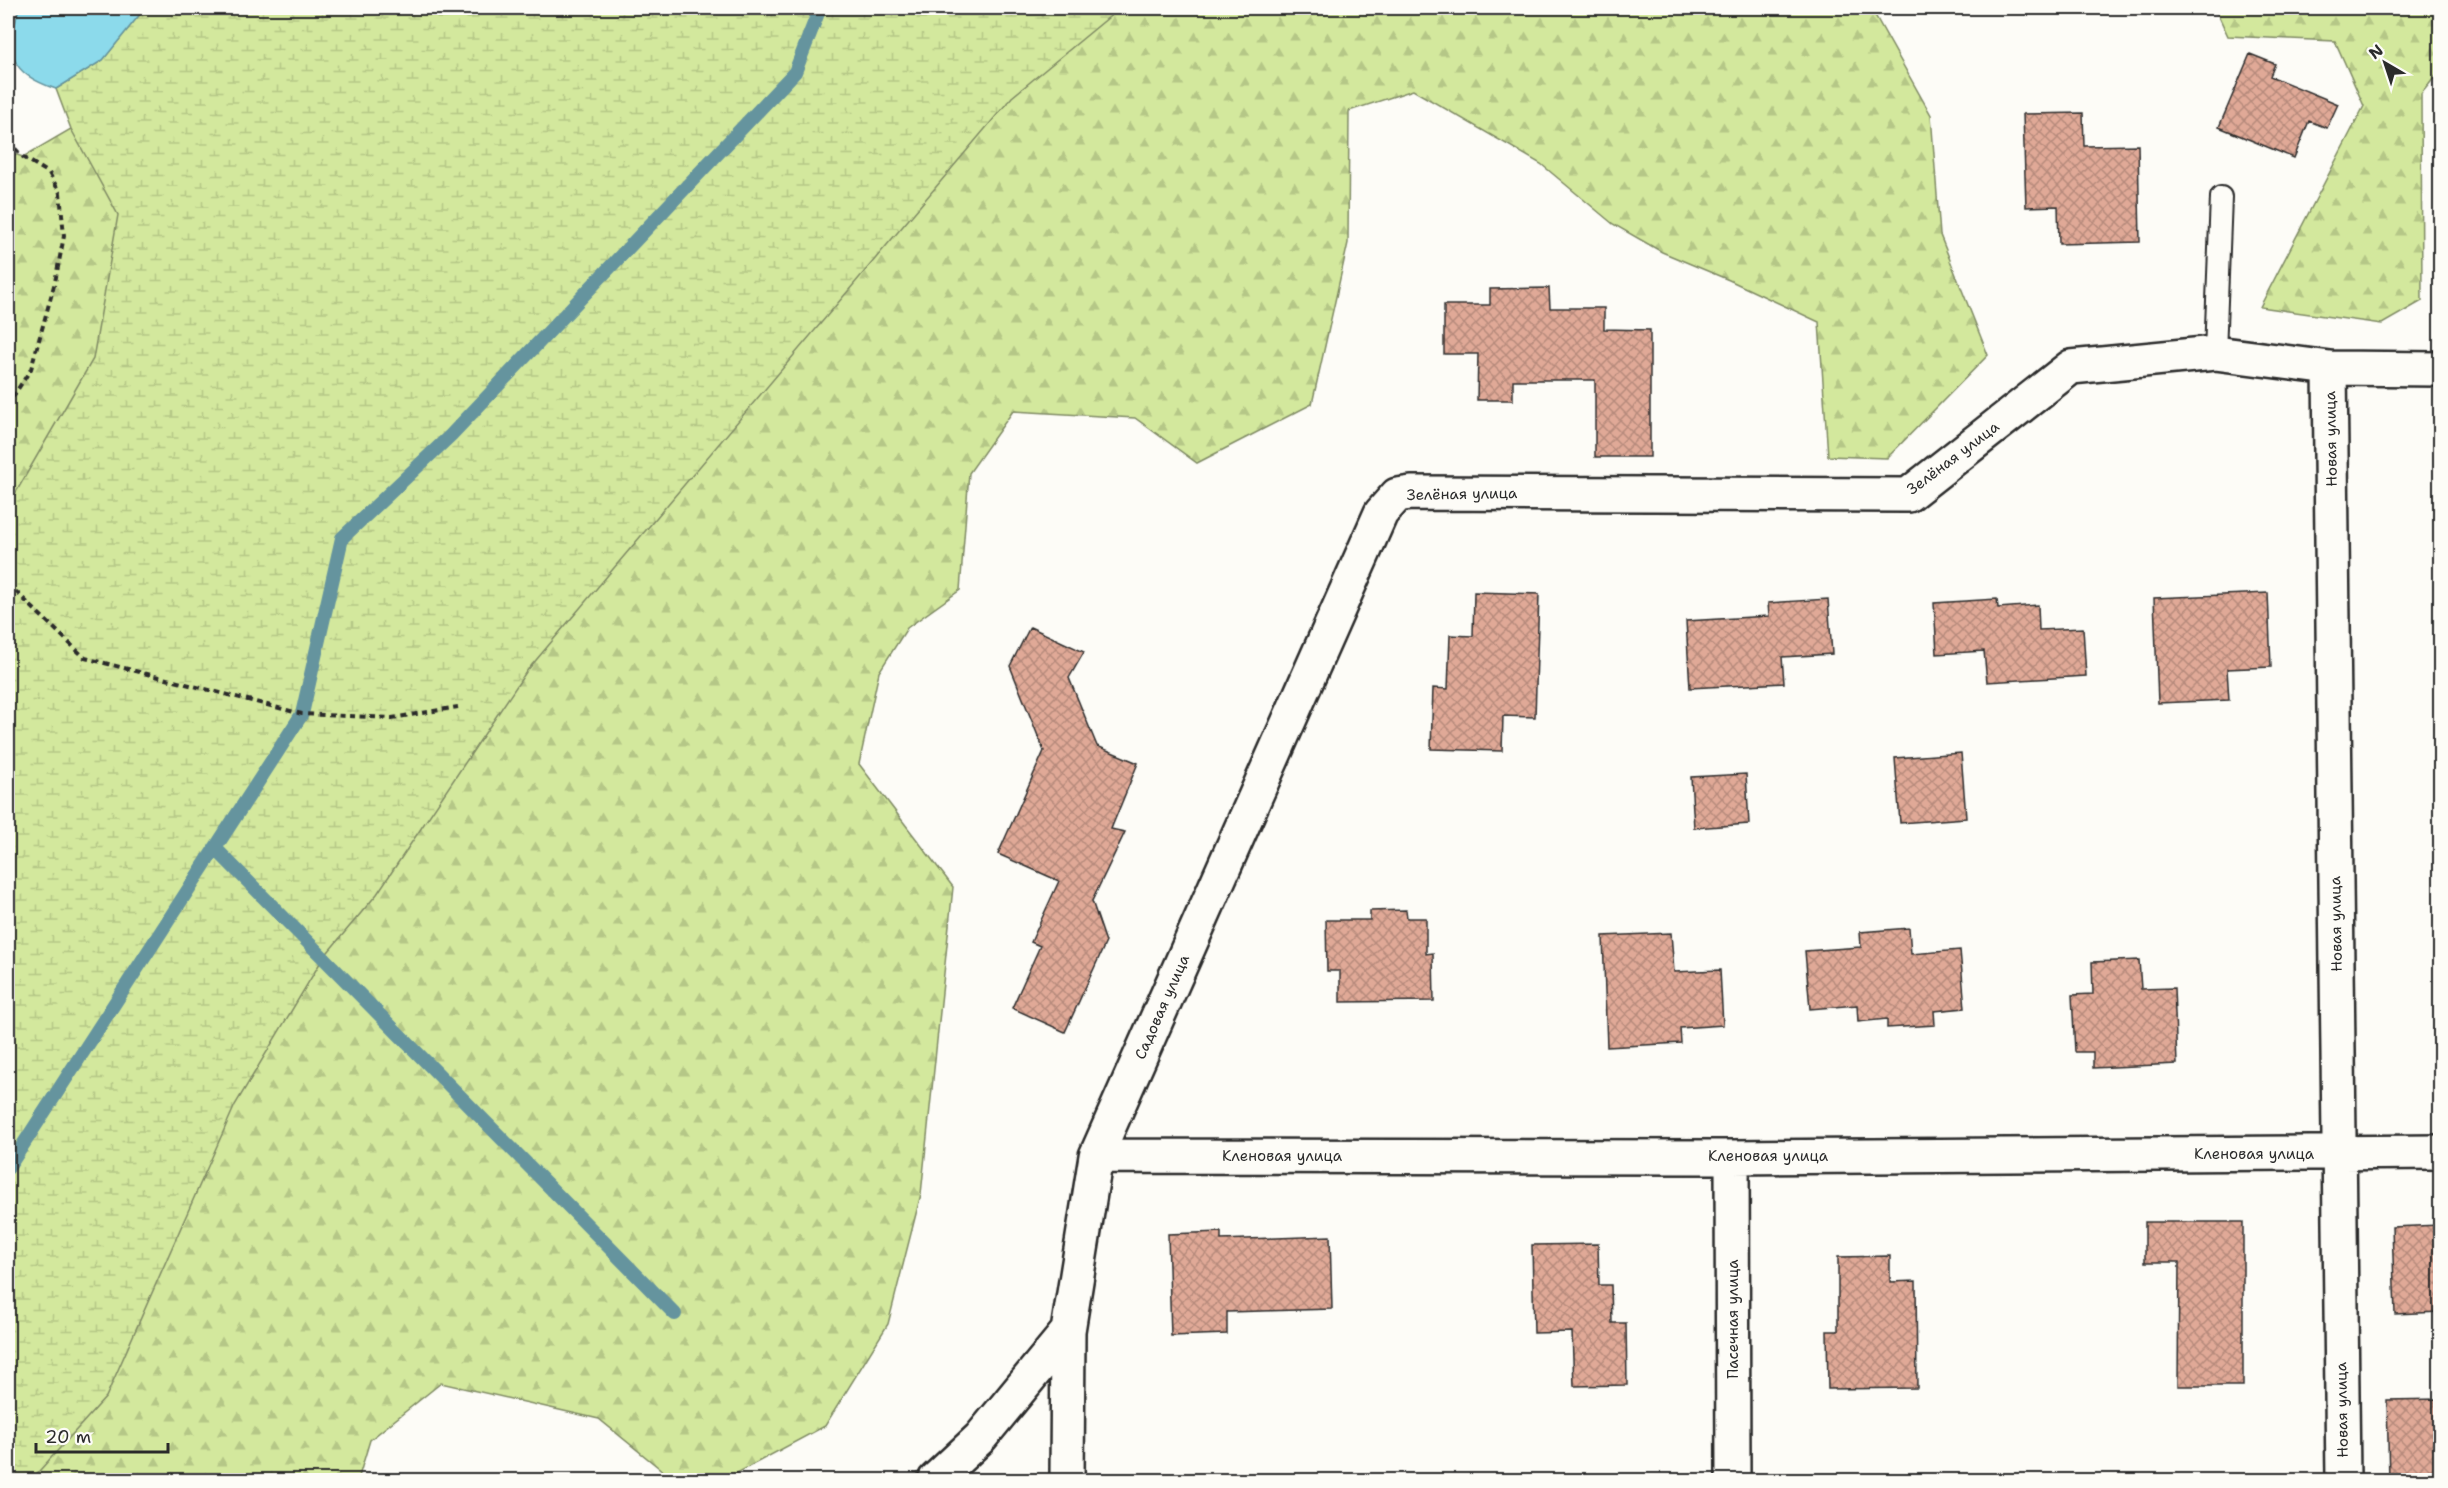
<svg xmlns="http://www.w3.org/2000/svg" width="2448" height="1488" viewBox="0 0 2448 1488" font-family="'Shantell Sans',sans-serif">
<style>
.forest{fill:url(#forest-firs);stroke:#7f8a64;stroke-width:1.5}
.wetland{fill:url(#wetland-marsh);stroke:#7f8a64;stroke-width:1.5}
.water{fill:#8cdaeb;stroke:#65949e;stroke-width:1.5}
.lines{fill:none;stroke-linecap:round;stroke-linejoin:round}
.stream{stroke:#65949e;stroke-width:14}
.building{fill:url(#building-cross-hatch);stroke:#2b2b2b;stroke-width:1.5}
.lane-casing{stroke:#2b2b2b;stroke-width:24}
.street-casing{stroke:#2b2b2b;stroke-width:38}
.path{stroke:#2b2b2b;stroke-width:4;stroke-dasharray:6 4.5;stroke-linecap:butt}
.lane{stroke:#fdfcf7;stroke-width:20}
.street{stroke:#fdfcf7;stroke-width:33}
.labels{text-anchor:middle;stroke-width:4.5;stroke-linejoin:round;paint-order:stroke}
.street-label{font-size:15px;fill:#2b2b2b;stroke:#fdfcf7}
</style>
<defs>
<pattern id="forest-firs" width="22" height="20" patternUnits="userSpaceOnUse" patternTransform="scale(1.5)"><rect width="22" height="20" fill="#d3e89d"/><path d="M5 1l3.5 6h-7zM16 11l3.5 6h-7z" fill="#b5c787"/></pattern>
<pattern id="wetland-marsh" width="20" height="14" patternUnits="userSpaceOnUse" patternTransform="scale(1.5)"><rect width="20" height="14" fill="#d3e89d"/><path d="M1 5h8M5 5V1M11 12h8M15 12V8" fill="none" stroke="#b5c787"/></pattern>
<pattern id="building-cross-hatch" width="8" height="8" patternUnits="userSpaceOnUse" patternTransform="scale(1.5)"><rect width="8" height="8" fill="#e0a997"/><path d="M0 0l8 8M0 8l8-8" fill="none" stroke="#b68a7b"/></pattern>
</defs>
<rect width="100%" height="100%" fill="#fdfcf7"/>
<filter id="ink" filterUnits="userSpaceOnUse"><feTurbulence type="fractalNoise" baseFrequency=".0167" numOctaves="2"/><feDisplacementMap in="SourceGraphic" scale="12" xChannelSelector="R" yChannelSelector="G"/><feConvolveMatrix kernelMatrix="1 2 1 2 8 2 1 2 1" color-interpolation-filters="sRGB"/></filter>
<g filter="url(#ink)">
<path class="forest" d="M169,8H1871L1931,115L1940,235L1988,355L1887,458L1828,456L1819,322L1729,280L1662,252L1613,224L1541,164L1413,90L1349,111L1348,243L1312,404L1197,463L1135,418L1013,411L969,473L960,590L907,628L879,672L859,764L953,887L921,1194L888,1324L825,1426L724,1480H674L599,1419L441,1383L370,1440L358,1480H8V152L23,157L71,129Z
M2215,8H2440V71L2421,94L2422,301L2382,324L2260,307L2364,106L2335,41L2228,36Z"/>
<path class="wetland" d="M145,8H1120L1012,97L526,672L377,894L323,958L235,1105L106,1397L31,1480H8V506L93,359L118,215L71,129L56,89L103,60Z"/>
<path class="water" d="M19,8H145L103,60L56,89C8,72 6,55 19,8Z"/>
<g class="lines">
<path class="stream" d="M215,848L675,1314
M8,1168L302,714L342,538L451,435L795,72L820,8"/>
</g>
<path class="building" d="M2250,54L2275,64L2270,76L2338,104L2327,128L2309,121L2294,158L2219,127Z
M2083,113L2084,146L2138,145L2140,242L2059,244L2058,206L2026,207L2023,114Z
M1549,288L1550,308H1604V329L1650,330V457H1595V380H1513V400H1477L1478,354H1444V305H1490V289Z
M1474,592L1539,594L1535,717L1503,716L1502,751L1431,749L1433,688L1448,689L1450,635L1473,636Z
M2268,593L2271,667L2227,669L2229,700L2158,703L2154,598Z
M1828,599L1832,654L1782,657L1784,683L1690,688L1686,621L1769,616L1768,603Z
M1997,599L1998,608L2038,605L2039,630L2083,628L2086,676L1987,682L1984,651L1937,654L1934,603Z
M1030,627L1084,652L1069,678L1097,746L1138,763L1111,829L1125,832L1092,901L1106,942L1065,1032L1012,1008L1040,946L1031,942L1059,881L998,854L1044,751L1010,666Z
M1961,753L1966,818L1900,823L1895,758Z
M1746,774L1749,824L1694,828L1691,777Z
M1406,910L1407,918H1426V954L1433,953L1434,1001L1340,1002V971H1327L1326,920H1370V911Z
M1909,928L1911,954L1960,950L1965,1008L1934,1011L1935,1025L1887,1028V1019L1858,1022L1857,1005L1810,1009L1805,951L1861,947L1860,932Z
M1671,933L1674,972L1720,970L1723,1025L1680,1028L1681,1043L1607,1047L1603,936Z
M2139,960L2141,989L2174,988L2177,1064L2093,1068V1052H2075L2072,995L2093,994L2092,962Z
M2145,1222H2243V1386H2178L2179,1262H2145Z
M2440,1225V1312L2395,1314L2392,1227Z
M1221,1232V1240L1330,1236L1332,1309L1227,1312V1334L1171,1336L1168,1234Z
M1598,1244L1599,1285H1611L1612,1323H1626L1627,1385L1574,1386L1572,1332L1534,1333L1532,1245Z
M1890,1256V1282L1916,1281L1917,1388L1828,1389L1827,1331H1838V1257Z
M2440,1399V1480H2389L2387,1400Z
M1870,1478H1925V1480H1870Z"/>
<g class="lines">
<g class="lane-casing">
<path id="lane" d="M2215,353L2221,197"/>
</g>
<g class="street-casing">
<path id="street" d="M2330,368L2343,1480
M1096,1156L1732,1157L2440,1152
M1732,1157L1733,1480
M935,1480L980,1438L1068,1331L1096,1156L1381,513L1397,495L1411,493L1908,495L2071,367L2215,353L2330,368L2440,369
M1067,1480L1068,1331"/>
</g>
<path class="path" d="M8,141L23,157L49,173L60,193L64,236L55,282L31,369L8,404
M8,584L85,658L302,714L392,718L458,707"/>
<use href="#lane" class="lane"/>
<use href="#street" class="street"/>
</g>
</g>
<g class="labels">
<g class="street-label">
<text transform="translate(2331 439) rotate(-91)" y="5">Новая улица</text>
<text transform="translate(1953 458) rotate(-37)" y="5">Зелёная улица</text>
<text transform="translate(1462 494) rotate(-1)" y="5">Зелёная улица</text>
<text transform="translate(2336 924) rotate(-91)" y="5">Новая улица</text>
<text transform="translate(1162 1007) rotate(-66)" y="5">Садовая улица</text>
<text x="2254" y="1159">Кленовая улица</text>
<text x="1282" y="1161">Кленовая улица</text>
<text x="1768" y="1161">Кленовая улица</text>
<text transform="translate(1733 1319) rotate(-90)" y="5">Пасечная улица</text>
<text transform="translate(2342 1410) rotate(-91)" y="5">Новая улица</text>
</g>
</g>
<rect width="2448" height="1488" fill="none" stroke="#fdfcf7" stroke-width="30"/>
<rect x="15" y="15" width="2418" height="1458" fill="none" stroke="#2b2b2b" stroke-width="2" filter="url(#ink)"/>
<g transform="translate(2385 63) rotate(321)" stroke="#fdfcf7" stroke-width="4.5" paint-order="stroke">
<path d="M0-4.5L10 22L0 15L-10 22Z" fill="#2b2b2b"/>
<text y="-9" font-size="16" font-weight="bold" text-anchor="middle" fill="#2b2b2b">N</text>
</g>
<path d="M36 1443v9h132v-9" fill="none" stroke="#2b2b2b" stroke-width="3"/>
<text x="45" y="1443" font-size="18" fill="#2b2b2b" stroke="#fdfcf7" stroke-width="4.5" paint-order="stroke">20 m</text>
</svg>
